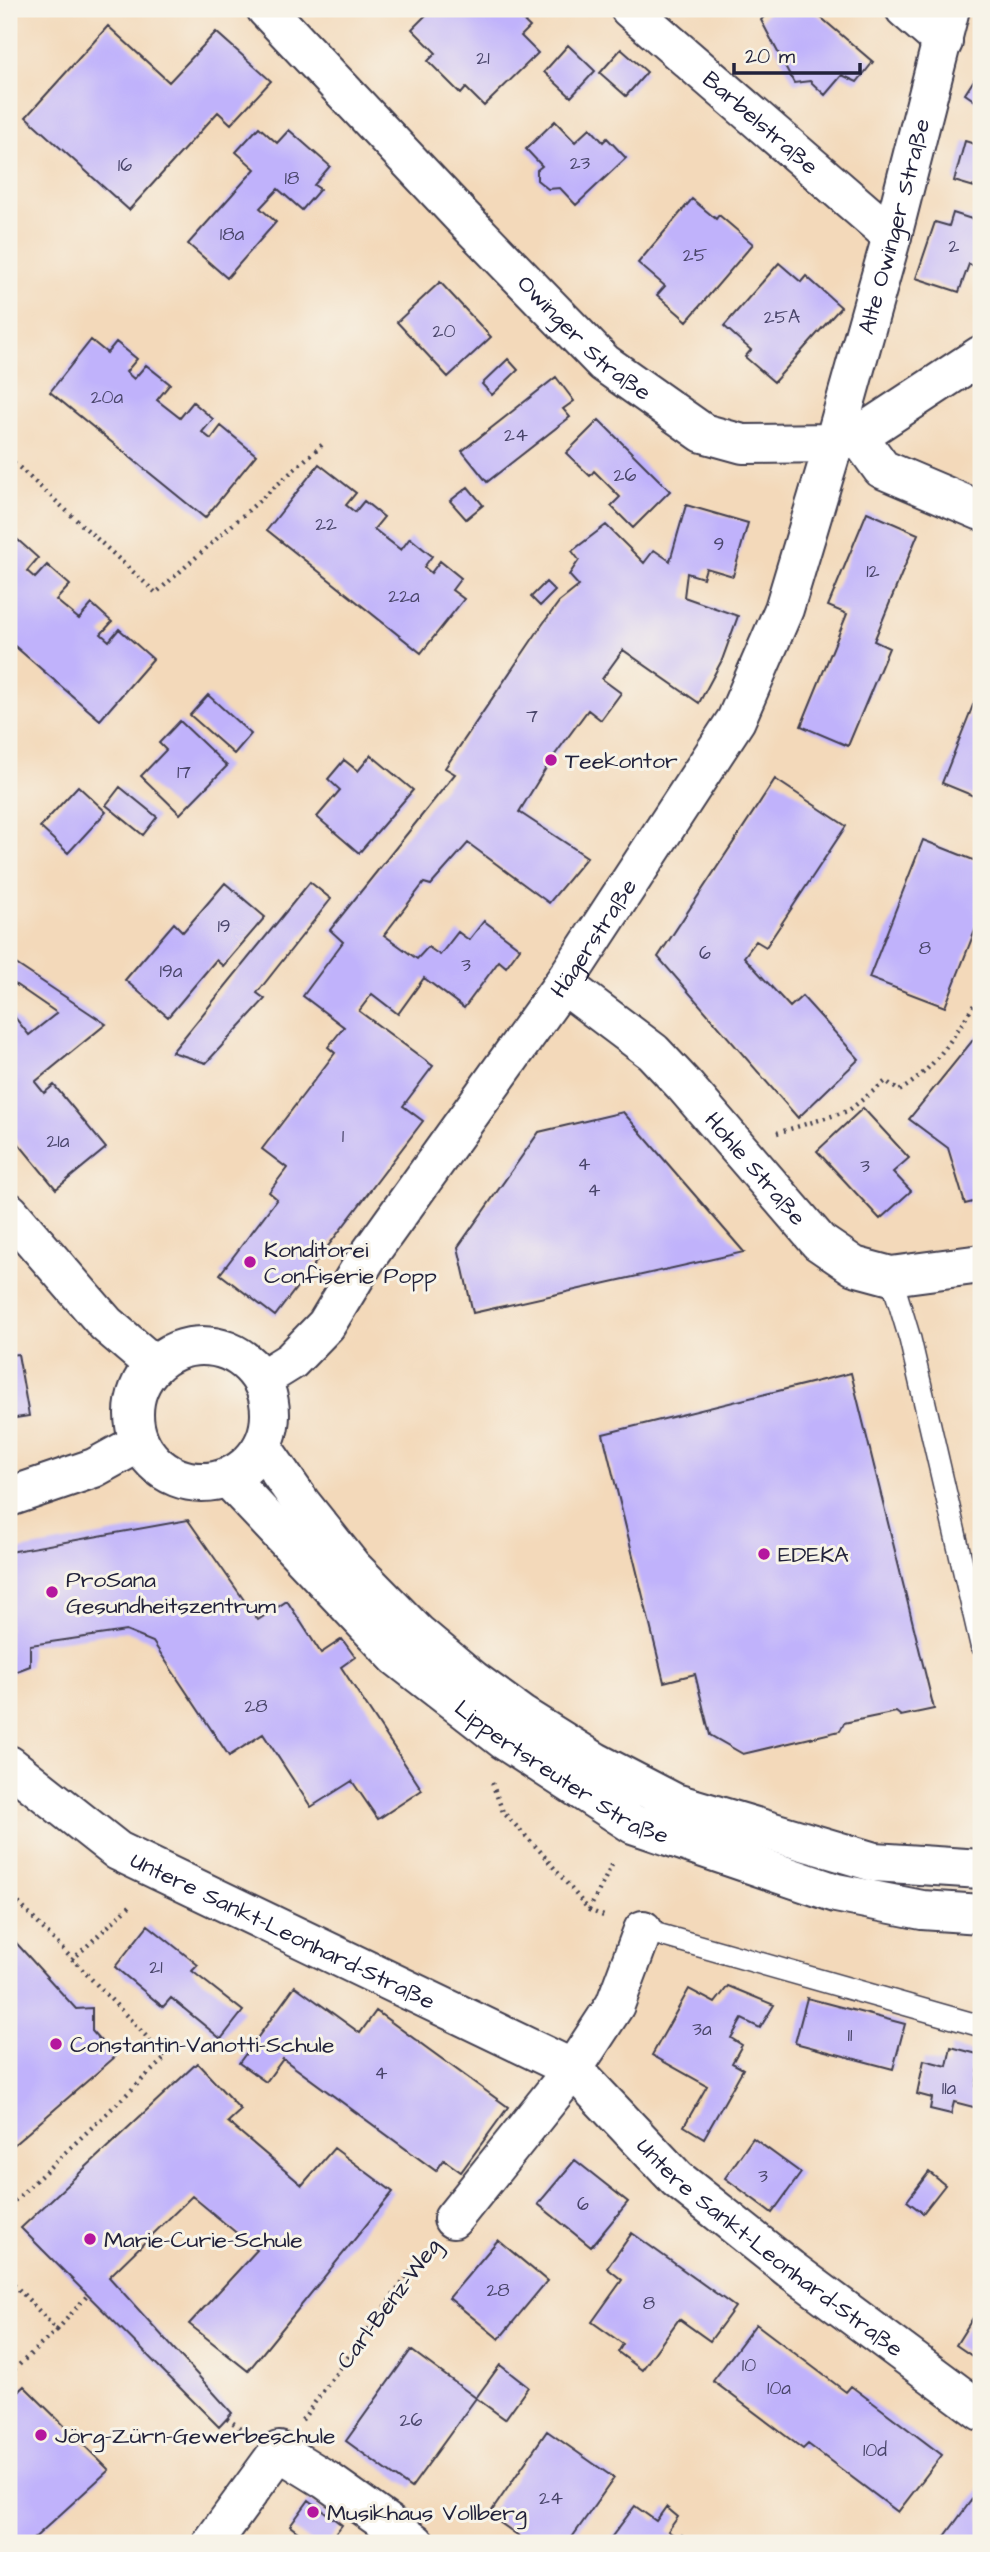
<svg xmlns="http://www.w3.org/2000/svg" width="990" height="2552" viewBox="0 0 990 2552" font-family="'Architects Daughter',sans-serif">
<style>
.building{fill:#c0b2fb}
.lines{fill:none;stroke-linecap:round;stroke-linejoin:round}
.service-casing{stroke:#413d4e;stroke-width:24}
.minor-casing{stroke:#413d4e;stroke-width:42}
.tertiary-casing{stroke:#413d4e;stroke-width:42}
.path{stroke:#413d4e;stroke-width:4.5;stroke-dasharray:2 5;stroke-linecap:butt}
.service{stroke:#fff;stroke-width:21}
.minor{stroke:#fff;stroke-width:38}
.tertiary{stroke:#fff;stroke-width:38}
.poi-dot{fill:#b5179e;stroke:#f7f3e8;stroke-width:2.5}
.labels{text-anchor:middle;stroke-width:6;stroke-linejoin:round;paint-order:stroke}
.number-label{font-size:19px;fill:#4a466b}
.street-label{font-size:23px;fill:#22223b;stroke:#f7f3e8}
.poi-label{font-size:23px;fill:#22223b;stroke:#f7f3e8;text-anchor:start}
</style>
<rect width="100%" height="100%" fill="#f7f3e8"/>
<filter id="ink" filterUnits="userSpaceOnUse"><feTurbulence type="fractalNoise" baseFrequency=".0143" numOctaves="2"/><feDisplacementMap in="SourceGraphic" scale="14" xChannelSelector="R" yChannelSelector="G"/><feConvolveMatrix kernelMatrix="1 2 1 2 8 2 1 2 1" color-interpolation-filters="sRGB"/></filter>
<filter id="wash" filterUnits="userSpaceOnUse"><feTurbulence type="fractalNoise" baseFrequency=".00686" numOctaves="4" result="noise"/><feDisplacementMap in="SourceGraphic" scale="28" xChannelSelector="R" yChannelSelector="G"/><feGaussianBlur stdDeviation="1.57" result="paint"/><feColorMatrix in="noise" values="0 0 0 0 0 0 0 0 0 0 0 0 0 0 0 0 0 1.4 0 .05"/><feComposite in="paint" operator="in"/></filter>
<g filter="url(#wash)">
<rect width="100%" height="100%" fill="#f3d9ba"/>
<g id="blocks">
<path class="building" d="M432,9H511L530,27L521,36L538,53L484,106L466,88L461,94L428,61L436,53L412,29Z
M770,9H796L799,11L802,9H811L873,62L857,82L842,75L825,95L810,81L794,83L761,20Z
M108,26L169,82L216,32L271,81L231,124L218,112L129,210L26,117Z
M568,45L595,71L571,97L544,72Z
M621,49L647,72L626,96L600,73Z
M981,69V105L965,94Z
M555,121L575,142L590,128L603,142L607,138L626,158L576,205L560,188L548,189L537,180V170L542,166L526,149Z
M259,127L277,143L289,130L330,166L314,185L320,189L302,210L278,189L260,208L276,222L227,278L188,244L255,169L236,152Z
M965,141L981,146V189L954,181Z
M692,199L716,219L719,215L753,244L687,321L657,295L665,286L638,263Z
M953,213L981,222V268L969,264L959,292L916,278L935,222L949,226Z
M779,263L801,282L806,276L841,307L774,382L745,357L751,350L724,326Z
M440,282L491,337L448,377L397,322Z
M91,340L107,353L116,342L137,359L126,372L134,379L146,365L170,384L157,400L180,418L193,402L213,419L202,432L211,439L221,426L256,455L205,518L50,392Z
M508,359L518,370L492,395L482,384Z
M556,377L574,401L563,409L570,417L487,482L462,451Z
M599,420L670,491L633,528L611,506L620,497L594,471L590,476L566,453Z
M319,464L356,493L346,505L355,512L364,501L384,517L374,529L401,550L410,538L432,556L424,567L431,573L440,561L461,578L452,590L464,599L421,653L267,530Z
M468,487L483,505L466,519L450,501Z
M686,505L748,523L733,576L706,568L703,578L687,573L684,597L738,616L722,660L699,703L623,650L602,679L621,693L601,720L588,710L551,760L519,812L587,857L549,903L468,843L431,885L424,883L384,935L417,959L428,947L440,955L458,932L469,940L484,921L520,948L506,967L499,961L464,1008L424,978L398,1014L372,994L359,1011L433,1066L403,1106L423,1121L275,1316L220,1274L277,1199L269,1192L287,1168L262,1149L335,1053L328,1047L344,1027L303,996L343,942L330,930L455,774L445,768L542,625L559,602L579,586L569,575L579,560L572,551L606,525L644,563L654,550L670,561Z
M867,512L918,534L874,641L889,648L848,746L801,726L847,614L828,606Z
M18,540L38,558L27,571L35,578L47,565L70,585L56,600L79,619L92,604L112,622L101,634L109,641L119,629L153,659L100,720L9,641V551Z
M546,582L555,591L540,606L531,597Z
M981,685V799L942,783Z
M208,695L251,734L234,754L190,715Z
M180,721L227,766L180,814L141,776L166,750L159,743Z
M371,755L413,790L359,853L317,817L340,790L328,779L344,760L358,771Z
M775,779L846,826L766,947L756,941L744,957L790,1007L802,996L859,1059L798,1118L658,957Z
M78,786L106,812L68,853L40,827Z
M120,787L157,817L143,835L106,805Z
M923,840L981,863V915L945,1007L869,978Z
M310,882L331,899L257,993L265,999L206,1063L172,1052Z
M225,883L265,917L223,966L216,960L168,1017L125,980L174,923L183,932Z
M13,962L106,1024L35,1082L44,1093L54,1085L106,1148L56,1189L9,1132V1121L12,1118L9,1114V1010L29,1035L57,1013L9,980V968Z
M981,1030V1200L965,1204L948,1148L909,1119Z
M863,1108L909,1158L893,1172L911,1191L880,1219L817,1151Z
M623,1112L744,1252L473,1313L458,1247L539,1132Z
M18,1354L29,1416L9,1419V1355Z
M851,1373L934,1709L901,1716L896,1712L844,1723L840,1731L743,1754L710,1735L695,1674L664,1682L603,1434Z
M188,1520L258,1620L287,1601L321,1653L342,1639L355,1657L341,1667L422,1790L378,1819L352,1781L311,1807L263,1734L229,1756L153,1642L126,1631L30,1645V1666L9,1674V1552Z
M148,1925L198,1965L192,1971L243,2011L221,2039L171,1998L163,2007L115,1967Z
M9,1935L76,2009L92,2008V2031L115,2057L9,2149Z
M295,1986L360,2033L376,2011L508,2107L461,2172L444,2160L436,2171L283,2059L266,2082L239,2063Z
M728,1986L774,2005L760,2028L742,2019L731,2038L742,2045L732,2063L743,2069L704,2138L684,2126L707,2086L652,2055L689,1989L715,2003Z
M807,1998L905,2024L893,2069L795,2043Z
M951,2047L981,2055L976,2087L981,2088V2109L954,2102L951,2114L930,2109L932,2098L917,2094L924,2060L947,2066Z
M197,2063L241,2110L228,2122L302,2185L334,2148L393,2192L248,2371L189,2324L257,2250L192,2196L109,2277L232,2413L219,2427L21,2228Z
M753,2138L801,2173L772,2213L725,2178Z
M575,2160L628,2202L591,2247L538,2204Z
M929,2172L945,2185L923,2213L907,2201Z
M632,2233L735,2307L710,2341L679,2319L642,2370L618,2352L623,2344L592,2322L622,2280L607,2268Z
M498,2240L547,2281L499,2339L449,2298Z
M981,2305V2362L956,2345Z
M756,2324L846,2392L851,2386L942,2455L898,2512L808,2444L803,2449L713,2381Z
M411,2350L476,2398L411,2488L346,2441Z
M500,2365L528,2387L505,2419L476,2398Z
M24,2386L109,2470L29,2543H9V2400Z
M547,2431L614,2478L568,2543H529L489,2515Z
M981,2487V2543H940Z
M309,2500L342,2525L328,2543H312L290,2526Z
M635,2506L656,2521L666,2507L678,2517L668,2531L679,2539L682,2535L693,2543H607Z"/>
</g>
</g>
<g filter="url(#ink)">
<use href="#blocks" fill-opacity="0" stroke="#413d4e" stroke-width="2"/>
<g class="lines">
<g class="service-casing">
<path id="service" d="M891,1276L910,1339L981,1645
M643,1930L981,2026"/>
</g>
<g class="minor-casing">
<g id="minor">
<path id="s1" d="M266,9L464,219L604,363L703,433L743,444L834,443L892,236L950,9"/>
<path id="s2" d="M630,9L892,236"/>
<path d="M905,9L943,42"/>
<path d="M858,436L882,469L981,511"/>
<path id="s3" d="M563,984L653,1052L684,1085L819,1242L854,1266L891,1276L981,1264"/>
<path d="M9,1497L94,1468L139,1443"/>
<path id="s4" d="M9,1765L118,1851L573,2069L677,2179L790,2269L981,2411"/>
<path d="M453,2219L573,2069L615,2005L643,1930"/>
<path d="M212,2543L279,2451L326,2480L415,2543"/>
</g>
</g>
<g class="tertiary-casing">
<g id="tertiary">
<path d="M9,1212L106,1324L154,1365"/>
<circle cx="202" cy="1414" r="68"/>
<path id="s5" d="M262,1379L291,1361L326,1325L366,1259L563,984L736,720L784,609L834,443L858,436L981,355"/>
<path d="M262,1447L301,1503L352,1567L417,1633L473,1680L521,1715L596,1762L675,1803L874,1862L981,1869"/>
<path id="s6" d="M228,1478L397,1657L504,1740L633,1824L836,1893L922,1910L981,1914"/>
</g>
</g>
<path class="path" d="M9,458L156,593L325,442
M777,1133L848,1111L886,1081L899,1091C936,1070 958,1029 981,994
M492,1783L503,1812L540,1851L589,1910L606,1917
M9,1893L166,2057L9,2206
M589,1910L614,1861
M72,1960L133,1903
M9,2279L57,2330L87,2296
M9,2374L57,2330
M227,2419L245,2431
M302,2420L427,2249"/>
<use href="#service" class="service"/>
<use href="#minor" class="minor"/>
<use href="#tertiary" class="tertiary"/>
</g>
</g>
<g class="poi-dot">
<circle cx="551" cy="760" r="7"/>
<circle cx="250" cy="1262" r="7"/>
<circle cx="764" cy="1554" r="7"/>
<circle cx="52" cy="1592" r="7"/>
<circle cx="56" cy="2044" r="7"/>
<circle cx="90" cy="2239" r="7"/>
<circle cx="41" cy="2435" r="7"/>
<circle cx="313" cy="2512" r="7"/>
</g>
<g class="labels">
<g class="number-label">
<text x="483" y="64">21</text>
<text x="580" y="169">23</text>
<text x="125" y="171">16</text>
<text x="292" y="184">18</text>
<text x="232" y="240">18a</text>
<text x="954" y="252">2</text>
<text x="695" y="261">25</text>
<text x="782" y="323">25A</text>
<text x="444" y="337">20</text>
<text x="107" y="403">20a</text>
<text x="516" y="441">24</text>
<text x="625" y="481">26</text>
<text x="326" y="530">22</text>
<text x="719" y="550">9</text>
<text x="873" y="577">12</text>
<text x="404" y="602">22a</text>
<text x="532" y="722">7</text>
<text x="184" y="778">17</text>
<text x="224" y="932">19</text>
<text x="925" y="954">8</text>
<text x="705" y="959">6</text>
<text x="466" y="971">3</text>
<text x="171" y="977">19a</text>
<text x="343" y="1142">1</text>
<text x="58" y="1147">21a</text>
<text x="584" y="1170">4</text>
<text x="865" y="1172">3</text>
<text x="594" y="1196">4</text>
<text x="256" y="1712">28</text>
<text x="156" y="1973">21</text>
<text x="702" y="2035">3a</text>
<text x="850" y="2041">11</text>
<text x="381" y="2079">4</text>
<text x="949" y="2094">11a</text>
<text x="763" y="2182">3</text>
<text x="583" y="2210">6</text>
<text x="498" y="2296">28</text>
<text x="649" y="2309">8</text>
<text x="749" y="2371">10</text>
<text x="779" y="2394">10a</text>
<text x="411" y="2426">26</text>
<text x="875" y="2456">10d</text>
<text x="551" y="2504">24</text>
</g>
<g class="street-label">
<text dy="8" stroke="none"><textPath href="#s2" startOffset="173">Barbelstraße</textPath></text>
<text dy="8" stroke="none"><textPath href="#s1" startOffset="968">Alte Owinger Straße</textPath></text>
<text dy="8" stroke="none"><textPath href="#s1" startOffset="458">Owinger Straße</textPath></text>
<text dy="8" stroke="none"><textPath href="#s5" startOffset="555">Hägerstraße</textPath></text>
<text dy="8" stroke="none"><textPath href="#s3" startOffset="268">Hohle Straße</textPath></text>
<text dy="8" stroke="none"><textPath href="#s6" startOffset="448">Lippertsreuter Straße</textPath></text>
<text dy="8" stroke="none"><textPath href="#s4" startOffset="322">Untere Sankt-Leonhard-Straße</textPath></text>
<text dy="8" stroke="none"><textPath href="#s4" startOffset="910">Untere Sankt-Leonhard-Straße</textPath></text>
<text transform="translate(388 2303) rotate(-53)" y="8">Carl-Benz-Weg</text>
</g>
<g class="poi-label">
<text x="565" y="768">Teekontor</text>
<text x="264" y="1257">Konditorei<tspan x="264" dy="26">Confiserie Popp</tspan></text>
<text x="778" y="1562">EDEKA</text>
<text x="66" y="1587">ProSana<tspan x="66" dy="26">Gesundheitszentrum</tspan></text>
<text x="70" y="2052">Constantin-Vanotti-Schule</text>
<text x="104" y="2247">Marie-Curie-Schule</text>
<text x="55" y="2443">Jörg-Zürn-Gewerbeschule</text>
<text x="327" y="2520">Musikhaus Vollberg</text>
</g>
</g>
<rect width="990" height="2552" fill="none" stroke="#f7f3e8" stroke-width="35"/>
<path d="M734 63v10h126v-10" fill="none" stroke="#22223b" stroke-width="3.5"/>
<text x="745" y="63" font-size="21" fill="#22223b" stroke="#f7f3e8" stroke-width="5" paint-order="stroke">20 m</text>
</svg>
